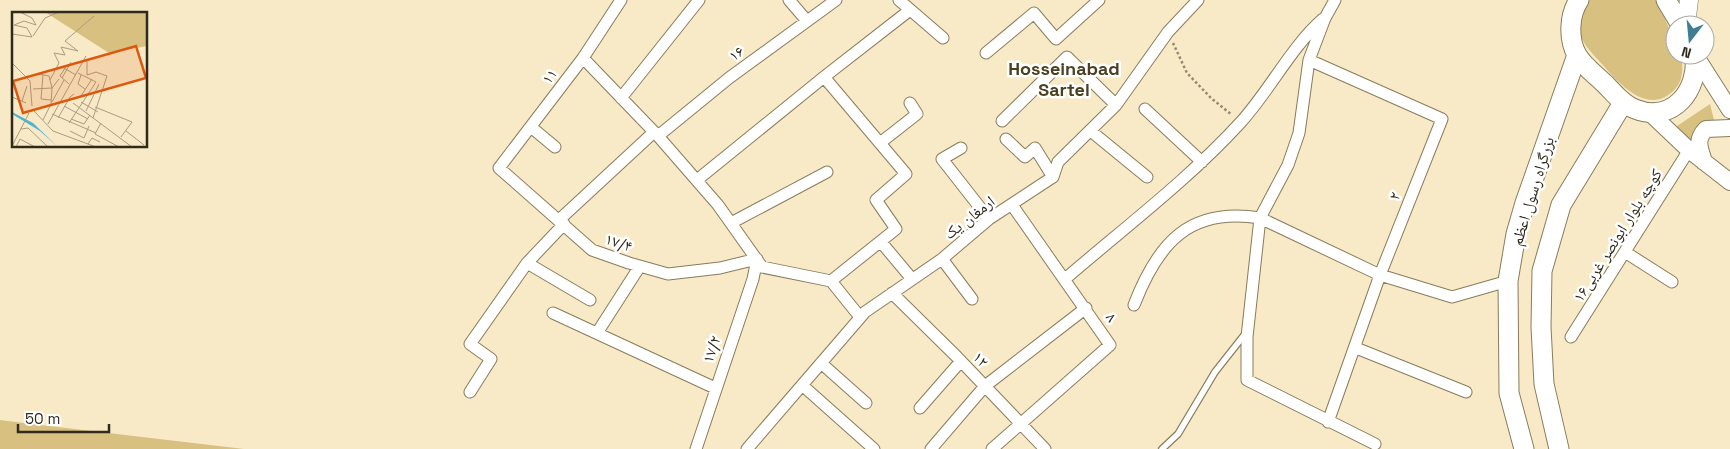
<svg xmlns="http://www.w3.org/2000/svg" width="1730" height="449" viewBox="0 0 1730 449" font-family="'Space Grotesk','Noto Naskh Arabic',sans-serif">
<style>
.green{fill:#d7c080}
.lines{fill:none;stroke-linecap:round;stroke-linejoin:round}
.service-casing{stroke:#897c5b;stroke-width:8}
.minor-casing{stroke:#897c5b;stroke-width:13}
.secondary-casing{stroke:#897c5b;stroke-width:18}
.primary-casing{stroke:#897c5b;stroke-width:19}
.trunk-casing{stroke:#897c5b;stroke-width:21}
.path{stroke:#938970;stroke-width:2.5;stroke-dasharray:2.5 2.5;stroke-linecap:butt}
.service{stroke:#fff;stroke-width:5.5}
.minor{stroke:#fff;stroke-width:11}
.secondary{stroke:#fff;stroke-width:16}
.primary{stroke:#fff;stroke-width:18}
.trunk{stroke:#fff;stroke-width:19}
.labels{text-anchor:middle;stroke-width:5;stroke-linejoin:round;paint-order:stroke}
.street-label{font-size:16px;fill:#2f2a1c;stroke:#fff}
.neighbourhood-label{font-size:18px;font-weight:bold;fill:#4a3f20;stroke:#fff}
.inset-road{fill:none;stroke:#a89d82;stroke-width:1}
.view{fill:#df570d;fill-opacity:0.15;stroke:#df570d;stroke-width:2.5}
.inset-edge{fill:none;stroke:#2f2a1c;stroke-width:2.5}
</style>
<rect width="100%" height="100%" fill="#f8eac6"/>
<path class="green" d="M1588,0H1655L1658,3L1675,42V55H1680C1684,65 1683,80 1676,88C1650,118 1620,85 1602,64C1592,53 1579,41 1578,25C1578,18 1585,7 1588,0Z
M1710,104L1714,120C1699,124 1694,128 1691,144L1674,128Z
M0,420L32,424L244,449H0Z"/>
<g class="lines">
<g class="service-casing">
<path id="service" d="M1162,449L1178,434L1215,372L1245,334"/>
</g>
<g class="minor-casing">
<path id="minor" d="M621,0L583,58L499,168L592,250L629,263L668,274L720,268L757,259L753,279L696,449
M789,0L807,21
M899,0L943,38
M986,53L1034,13L1056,39L1099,0
M583,58L658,136L718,205L762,267L831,281L860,317
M1309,60L1442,119L1380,275L1328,422
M824,77L906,174L876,200L896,229L831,281
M621,98L699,0
M1145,109L1202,162
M1002,121L1067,57L1116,105
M531,127L555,147
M1092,132L1147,177
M658,136L729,78L836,0
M1006,139L1025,157L1035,148L1053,177
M880,143L917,114L910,103
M961,148L942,159L989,219
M697,180L824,77L910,10
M559,220L654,132
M731,223L827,172
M881,242L912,279
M1625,252L1672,282
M942,259L972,299
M527,263L590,300
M1065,279C1124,228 1188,180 1241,122C1270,90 1291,47 1323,19
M892,293L957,357L1045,449
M1134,305C1158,243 1189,207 1260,218L1288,165L1299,133L1309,60L1325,18L1335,0
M553,313L715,388
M597,333L640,266
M1571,337L1689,150
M1356,348L1466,392
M821,363L866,403
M802,385L874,449
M470,392L491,359L470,344L527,263L564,224
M920,408L961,361
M1375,444L1247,380V337L1260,218L1380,275L1452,297L1508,281
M747,449L865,312L942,259L989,219L1053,177L1058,162L1116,105L1168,32L1198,0
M931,449L985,386L1086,308
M992,449L1110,345L1012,205"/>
</g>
<g class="secondary-casing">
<path id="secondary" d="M1695,55L1730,110
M1649,112L1689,150L1730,182
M1704,162C1700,148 1695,140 1706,129L1730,128"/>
</g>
<g class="primary-casing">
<path id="primary" d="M1686,25L1689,0"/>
</g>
<g class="trunk-casing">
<path id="trunk" d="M1579,0C1569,15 1568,39 1577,55C1583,66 1597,76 1606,85C1615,94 1623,105 1635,109C1673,124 1699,90 1695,55
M1666,0L1681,25
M1524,449L1509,393L1508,281L1516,234L1525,203L1577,55
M1559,449L1544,384L1541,327L1542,271L1561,205L1623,103"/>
</g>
<path class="path" d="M1173,43L1187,73L1211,98L1232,115"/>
<use href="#service" class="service"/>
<use href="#minor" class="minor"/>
<use href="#secondary" class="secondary"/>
<use href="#primary" class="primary"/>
<use href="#trunk" class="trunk"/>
</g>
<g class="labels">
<g class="street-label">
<text transform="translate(736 53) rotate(-36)" y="6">۱۶</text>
<text transform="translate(549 76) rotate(-53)" y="6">۱۱</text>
<text transform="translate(1532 191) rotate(-73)" y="6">بزرگراه رسول اعظم</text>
<text transform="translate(1394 196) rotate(-68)" y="6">۲</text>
<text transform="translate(969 217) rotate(-38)" y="6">ارمغان یک</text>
<text transform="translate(1617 235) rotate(-58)" y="6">کوچه بلوار ابونصر غربی۱۶</text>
<text transform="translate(619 242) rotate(19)" y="6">۱۷/۴</text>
<text transform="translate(1112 317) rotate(55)" y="6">۸</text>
<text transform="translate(711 349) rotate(-71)" y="6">۱۷/۲</text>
<text transform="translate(981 359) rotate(46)" y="6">۱۲</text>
</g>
<g class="neighbourhood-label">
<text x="1064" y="75">Hosseinabad<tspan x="1064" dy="21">Sartel</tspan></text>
</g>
</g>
<g transform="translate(12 12)">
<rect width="135" height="135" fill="#f8eac6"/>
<path d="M33,0H135V34L97,41Z" fill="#d7c080"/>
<path d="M0,100L21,111L46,135L28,119L0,102Z" fill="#49b5d6"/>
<path class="inset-road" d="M0,22L20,25L15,16L2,13L12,9L24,13L20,6L8,0M21,24L33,6L47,0M75,47V63L84,60L95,64L81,106M0,51L18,69L20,94M55,53L48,64L57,72M50,55L64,63M66,61L84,70M31,63L29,87L39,88M69,63L66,72L73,77M50,66L59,50M38,68L47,51L42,41L53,43L49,35L66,39L53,29L82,4M21,77L40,76L37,64L27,62M69,84L80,67M0,85L14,91M10,89L15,74M40,90L52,68M69,90L86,100M61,91L120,135M52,94L76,107M83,95L120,110L109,125M21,98L41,119L84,135M74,99L87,72M40,102L84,121M46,106L58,85L62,82M59,107L72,112L78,103M31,108L39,92L40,76L47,67M57,111L84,70M89,111L83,122L107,135M36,112L74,44M9,117L16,116L36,135M58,119L72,126L77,114M114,119L132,133M76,132L80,126L88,130M0,134L17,101M4,135L8,127L23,135"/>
<path class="view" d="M124,34L134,66L11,101L1,69Z"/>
<rect width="135" height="135" class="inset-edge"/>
</g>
<g transform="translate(1690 40) rotate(196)"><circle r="24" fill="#ffffff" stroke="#acaaa4"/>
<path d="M0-4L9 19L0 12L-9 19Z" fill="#3f7d92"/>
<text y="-8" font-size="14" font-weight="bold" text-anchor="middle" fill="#2f2a1c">N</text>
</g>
<path d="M18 424v8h91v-8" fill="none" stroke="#2f2a1c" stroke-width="2.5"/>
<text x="25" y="424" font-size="15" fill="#2f2a1c" stroke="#ffffff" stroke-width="4" paint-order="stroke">50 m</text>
</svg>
